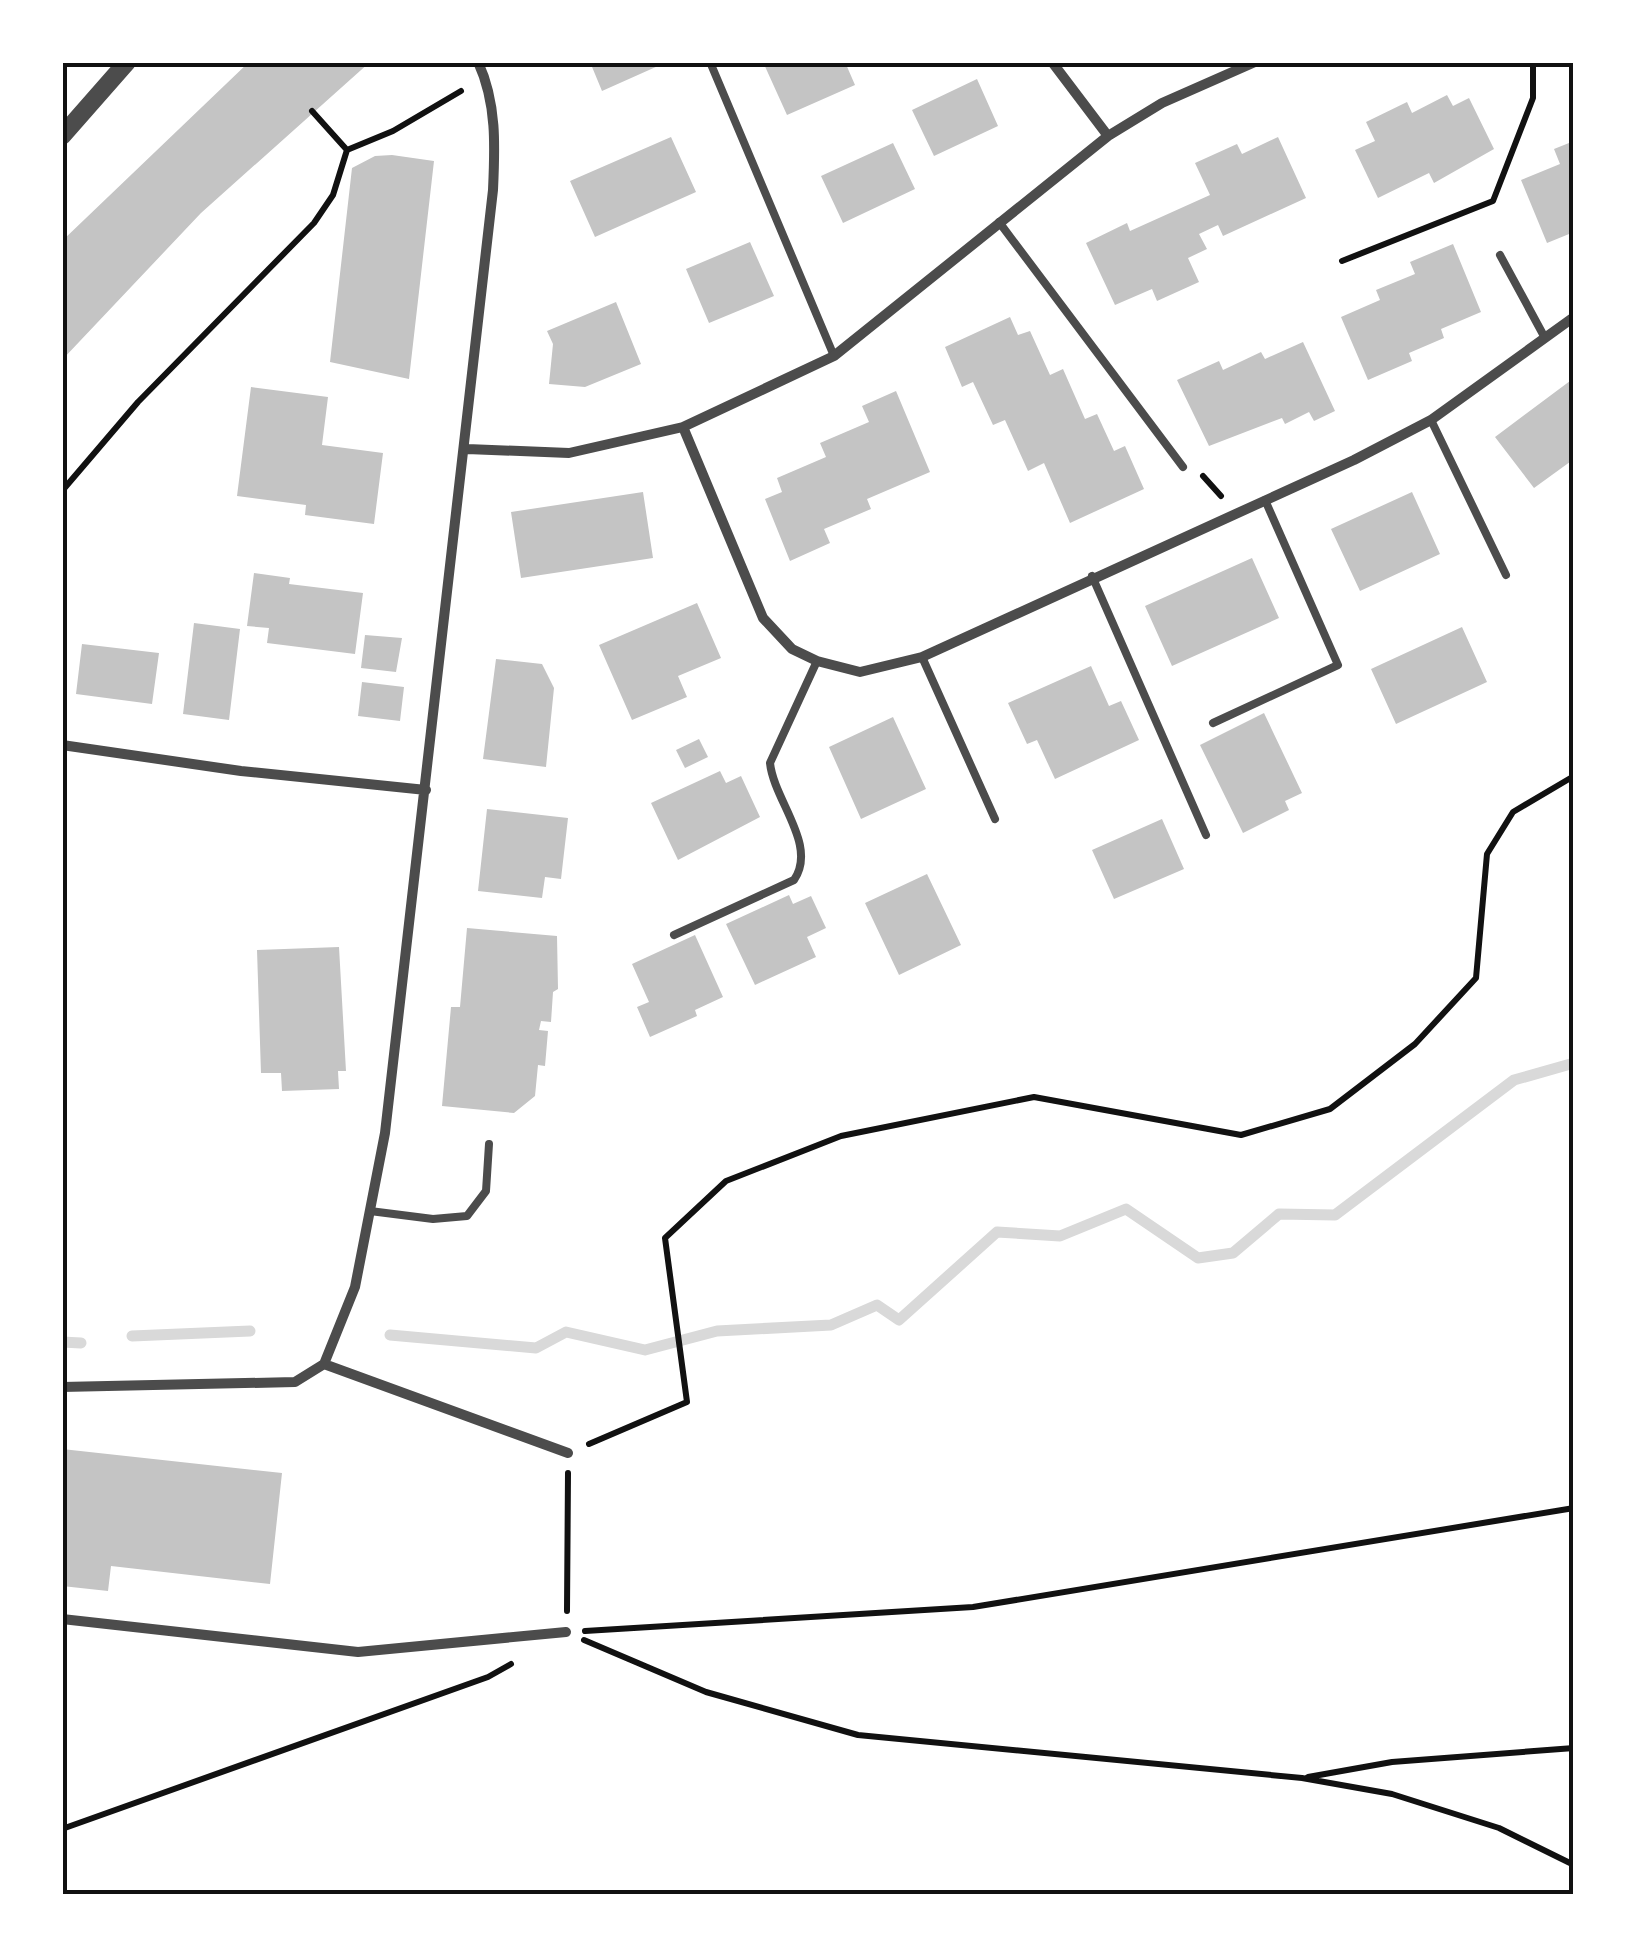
<svg xmlns="http://www.w3.org/2000/svg" width="1636" height="1957" viewBox="0 0 1636 1957" font-family="Rubik,sans-serif">
<style>
.lines{fill:none;stroke-linecap:round;stroke-linejoin:round}
.stream{stroke:#d9d9d9;stroke-width:11}
.building{fill:#c4c4c4}
.path{stroke:#111;stroke-width:6}
.service{stroke:#4c4c4c;stroke-width:8}
.minor{stroke:#4c4c4c;stroke-width:10}
.tertiary{stroke:#4c4c4c;stroke-width:18}
.neatline{fill:none;stroke:#111;stroke-width:4}
</style>
<rect width="100%" height="100%" fill="#fff"/>
<g class="lines">
<path class="stream" d="M390,1335L536,1348L566,1332L645,1350L717,1331L831,1325L877,1305L899,1320L997,1232L1060,1236L1126,1209L1198,1258L1233,1253L1279,1214L1335,1215L1514,1080L1574,1063
M132,1336L250,1331
M62,1342L81,1343"/>
</g>
<path class="building" d="M249,62H370L201,213L62,360V241Z
M590,62H656L658,66L602,91Z
M763,62H845L855,85L787,115Z
M977,79L998,126L934,156L912,110Z
M1447,95L1453,106L1469,98L1494,149L1434,183L1429,173L1378,198L1355,150L1375,141L1366,122L1407,102L1412,113Z
M671,137L696,192L595,237L570,181Z
M1278,137L1306,198L1223,236L1218,225L1199,234L1207,249L1188,258L1199,282L1157,301L1152,289L1115,305L1086,243L1127,223L1130,231L1210,195L1195,163L1237,144L1242,154Z
M1574,141V232L1547,243L1521,180L1560,164L1554,149Z
M893,143L915,189L843,223L821,176Z
M392,155L434,161L409,379L330,362L352,168L375,156Z
M750,242L774,296L709,323L686,269Z
M1453,244L1481,312L1441,329L1444,338L1409,353L1412,361L1368,380L1341,317L1380,300L1376,290L1415,274L1410,262Z
M616,302L641,364L585,387L549,384L553,344L547,331Z
M1010,317L1018,335L1030,331L1050,375L1063,369L1085,419L1097,414L1114,451L1125,446L1144,489L1070,523L1044,463L1028,471L1005,420L993,425L973,382L962,387L945,347Z
M1303,342L1335,411L1314,421L1309,412L1285,424L1282,418L1209,446L1177,380L1219,361L1223,370L1261,352L1265,359Z
M1574,378V459L1534,488L1495,437Z
M251,387L328,397L322,445L383,453L374,524L305,515L306,505L237,496Z
M896,391L930,472L867,499L871,509L824,529L830,543L790,561L765,499L782,492L777,478L826,457L820,443L869,422L862,406Z
M643,492L653,558L521,578L511,512Z
M1412,492L1440,554L1360,591L1331,529Z
M1252,558L1279,618L1172,666L1145,606Z
M254,573L290,578L289,584L363,593L355,654L267,643L269,628L247,626Z
M697,603L721,658L678,676L687,697L632,720L599,645Z
M194,623L240,629L229,720L183,714Z
M1462,627L1487,682L1396,724L1371,669Z
M365,635L402,638L396,672L361,668Z
M82,644L159,653L152,704L76,694Z
M496,659L542,664L554,688L546,767L483,759Z
M1091,666L1109,706L1121,701L1139,740L1055,779L1037,740L1027,744L1008,703Z
M362,682L404,687L400,721L358,716Z
M1264,713L1302,793L1285,801L1289,810L1243,833L1200,745Z
M893,717L926,789L861,819L829,747Z
M699,739L708,757L685,768L676,750Z
M720,771L726,783L741,776L760,817L678,860L651,803Z
M487,809L568,818L561,879L545,877L542,898L478,891Z
M1162,819L1184,869L1114,899L1092,850Z
M927,874L961,945L899,975L865,903Z
M789,895L793,904L811,896L826,928L807,937L816,957L755,985L726,924Z
M467,928L557,936L558,989L553,992L551,1022L541,1021L539,1030L548,1031L545,1066L538,1065L535,1096L514,1113L442,1106L451,1007H460Z
M695,935L723,997L695,1010L697,1016L650,1037L637,1007L649,1002L632,964Z
M339,947L346,1071H338L339,1089L282,1091L281,1073H261L257,950Z
M62,1449L282,1473L270,1584L111,1566L108,1591L62,1586Z"/>
<g class="lines">
<path class="path" d="M312,111L347,150
M1342,261L1493,201L1533,98V62
M1203,476L1221,496
M62,491L138,402L314,223L333,195L347,150L393,131L461,91
M589,1444L687,1402L665,1238L726,1181L841,1136L1034,1097L1241,1135L1330,1109L1415,1044L1476,978L1487,854L1513,812L1574,776
M567,1611L568,1473
M585,1631L973,1607L1574,1508
M584,1640L706,1692L858,1735L1302,1778L1392,1794L1499,1828L1574,1865
M1308,1777L1392,1762L1574,1748
M62,1829L488,1677L511,1664"/>
<path class="service" d="M710,62L834,356
M999,222L1183,467
M1500,255L1545,338
M1431,420L1506,575
M1092,576L1206,835
M922,657L995,819
M1213,723L1338,665L1265,500
M674,935L794,880C818,845 774,801 770,763L817,661
M370,1211L433,1219L467,1216L486,1191L489,1144"/>
<path class="minor" d="M1052,62L1108,136
M683,427L763,618L792,649L817,661L860,672L922,657L1354,460L1431,420L1574,317
M467,449L569,453L683,427L834,356L1108,136L1162,103L1255,62
M62,745L241,771L426,790
M324,1364L568,1453
M62,1387L295,1382L324,1364L355,1287L385,1133L493,190C495,147 497,103 478,62
M62,1619L358,1652L566,1632"/>
<path class="tertiary" d="M62,136L127,62"/>
</g>
<rect width="1636" height="1957" fill="none" stroke="#ffffff" stroke-width="130"/>
<rect x="65" y="65" width="1506" height="1827" class="neatline"/>
</svg>
